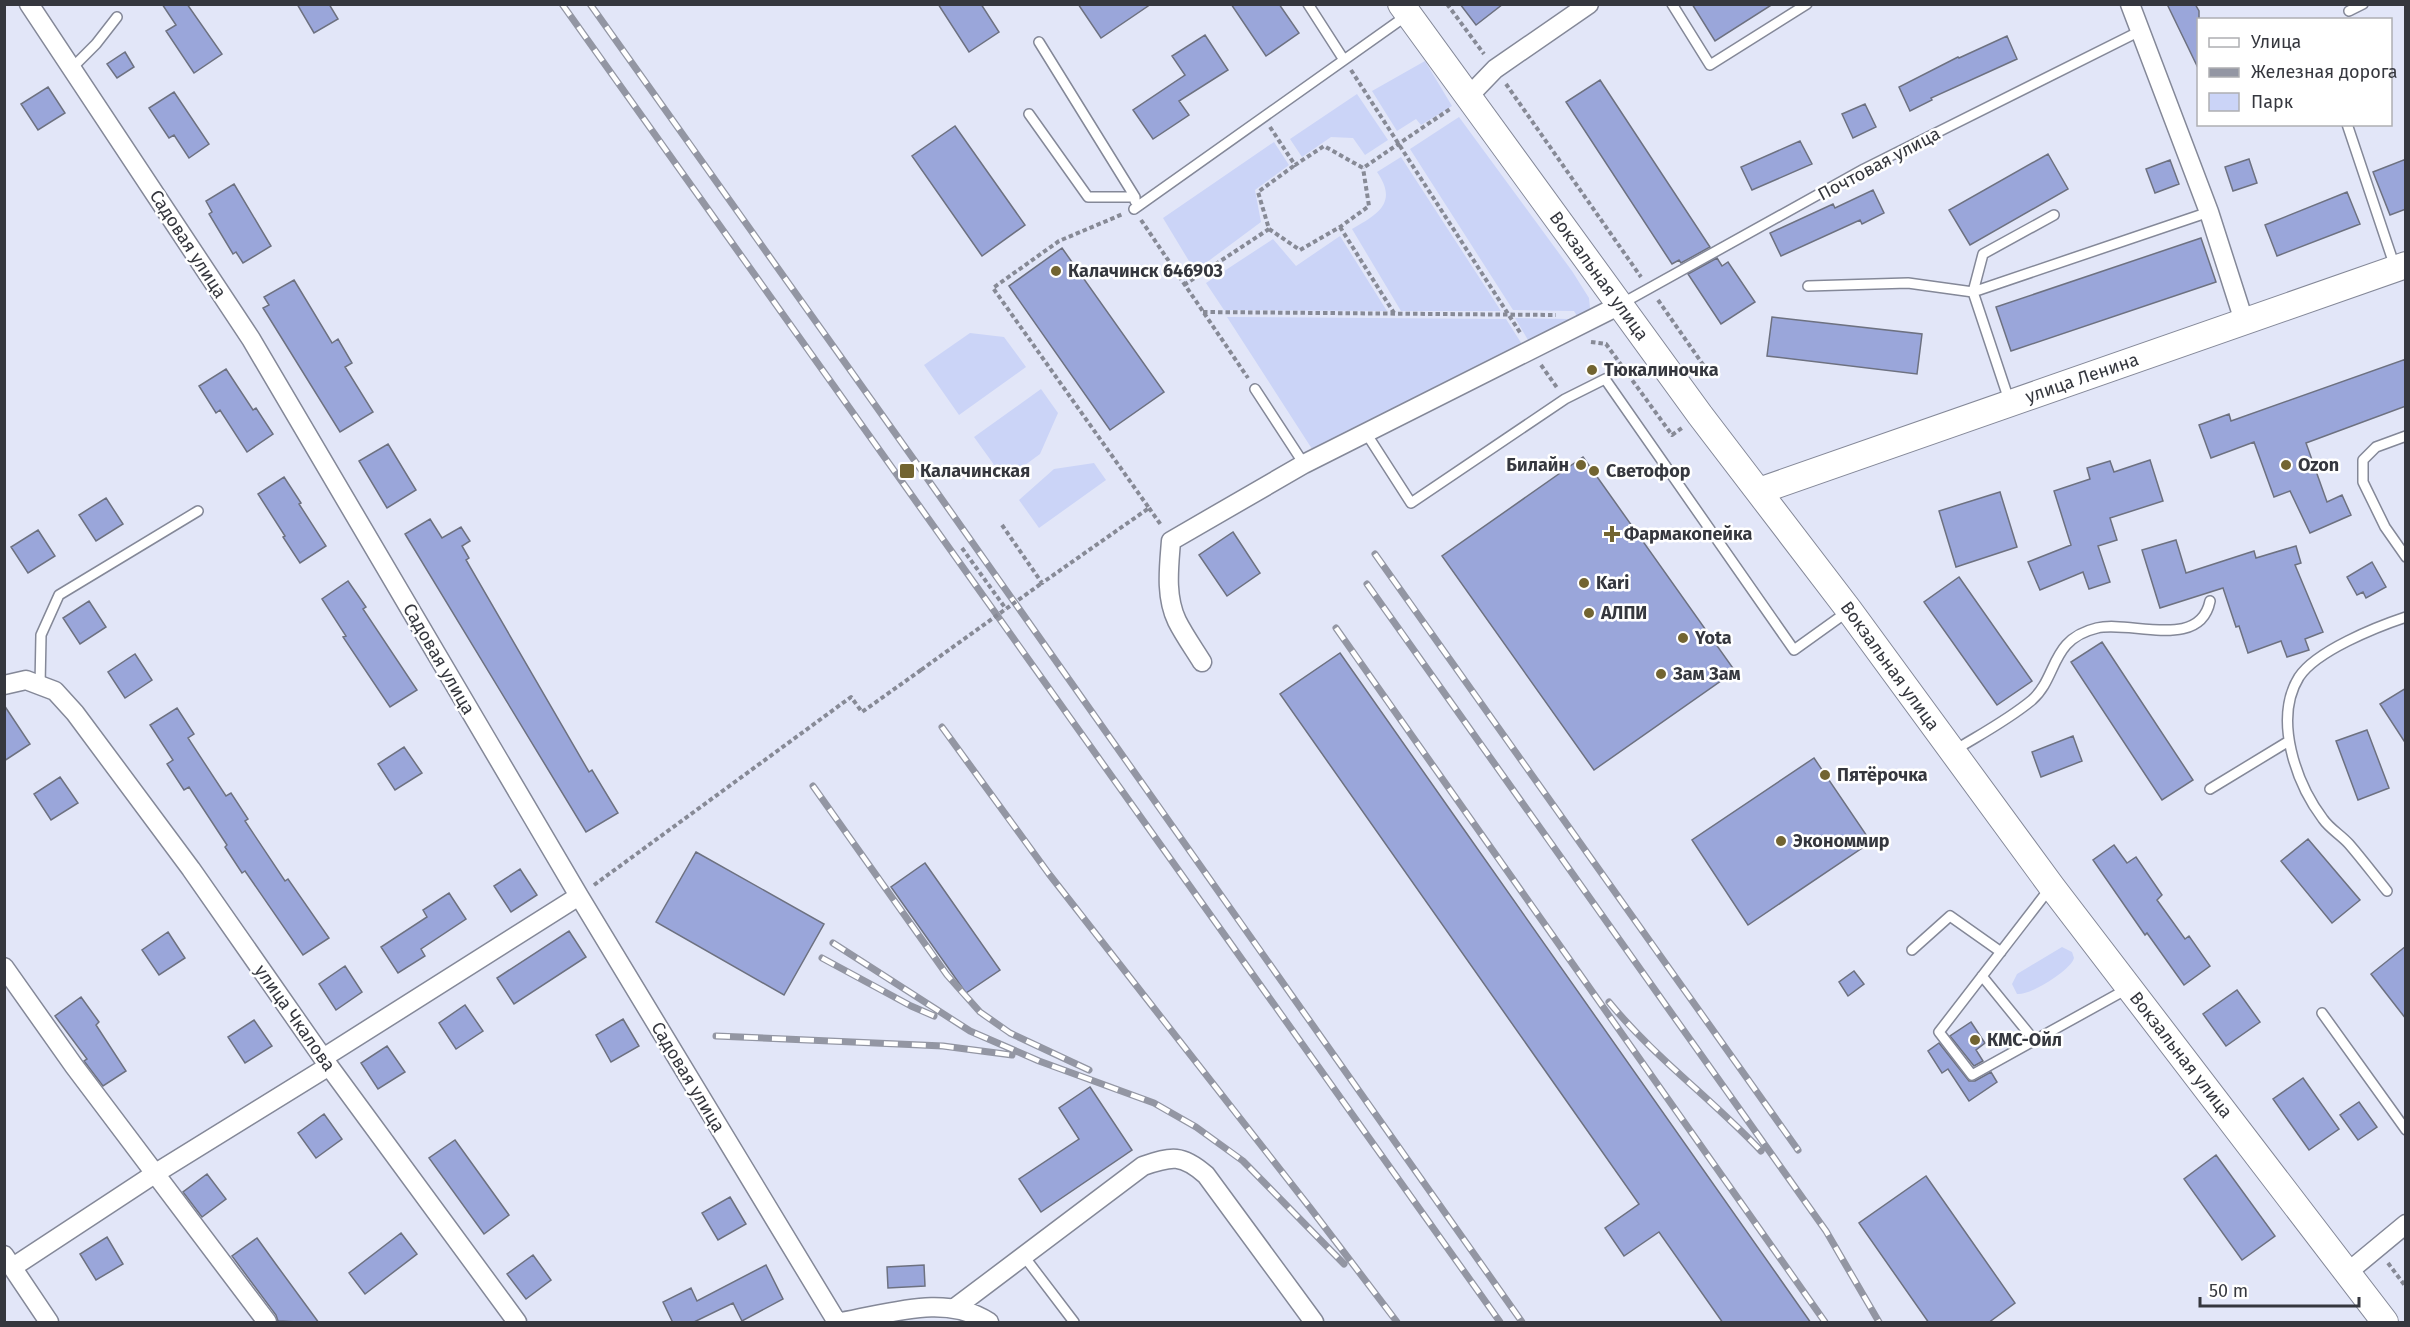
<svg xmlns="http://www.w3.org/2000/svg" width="2410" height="1327" viewBox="0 0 2410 1327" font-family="'Fira Sans',sans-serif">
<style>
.green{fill:#cbd4f7}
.building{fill:#9aa6da;stroke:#6d7180;stroke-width:1.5}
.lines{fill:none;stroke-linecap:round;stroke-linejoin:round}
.service-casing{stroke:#848898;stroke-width:12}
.minor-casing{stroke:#848898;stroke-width:21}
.secondary-casing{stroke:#848898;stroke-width:28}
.path{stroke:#878a96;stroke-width:4;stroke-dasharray:4.5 3;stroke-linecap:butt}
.service{stroke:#fff;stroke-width:9}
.minor{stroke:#fff;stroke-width:18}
.secondary{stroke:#fff;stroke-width:26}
.rail-casing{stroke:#9396a3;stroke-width:7}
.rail{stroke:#fff;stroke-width:4.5;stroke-dasharray:14;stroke-linecap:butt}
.path-bridge{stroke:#878a96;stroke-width:4;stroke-dasharray:4.5 3;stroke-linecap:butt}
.poi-dot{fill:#726431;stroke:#fff;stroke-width:2}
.labels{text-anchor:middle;stroke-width:5;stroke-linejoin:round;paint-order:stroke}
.street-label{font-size:18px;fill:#35373e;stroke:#fff}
.poi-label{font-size:18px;font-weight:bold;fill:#35373e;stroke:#fff;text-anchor:start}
</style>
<rect width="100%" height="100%" fill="#e2e6f8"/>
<path class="green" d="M1425,61L1452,106L1421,125L1416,119L1397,131L1372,91Z
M1357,94L1388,140L1365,155L1353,138L1331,137L1302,157L1290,139Z
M1459,117L1572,271L1589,298L1590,308L1587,315L1580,321L1574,311L1513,310L1410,149Z
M1274,142L1289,165L1255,190L1261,222L1195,271L1163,218Z
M1401,157L1501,311H1401L1352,229C1379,214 1398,202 1377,172Z
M1340,236L1387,311L1224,310L1206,283L1273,239L1296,266Z
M1227,317L1506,319L1525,349L1314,452Z
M1515,318L1569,319L1573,326L1531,345Z
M970,333L1004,337L1026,367L959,415L924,365Z
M1041,389L1058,413L1040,454L1005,480L974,437Z
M1094,463L1106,480L1039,528L1019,500L1054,469Z
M2062,947L2072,952L2074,958C2071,970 2030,996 2017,994L2012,984L2017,974Z"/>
<path class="building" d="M162,4H187L222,54L194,73L166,31L176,25Z
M297,4H329L338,19L314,33Z
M938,4H981L999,32L969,52Z
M1078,4H1151L1101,38Z
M1231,4H1279L1299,33L1266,56Z
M1460,4H1503L1476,25Z
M1692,4H1773L1715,41Z
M2167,4H2195L2199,11V70Z
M1205,35L1228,70L1179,101L1189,115L1153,139L1133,110L1185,75L1172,56Z
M2007,36L2017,59L1931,98L1932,100L1910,111L1899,87L1958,57L1959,58Z
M125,52L134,67L117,78L107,64Z
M1600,80L1710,247L1681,263L1679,260L1672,264L1566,102Z
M48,87L65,113L38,130L21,104Z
M174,92L209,144L189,158L174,135L169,138L149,108Z
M1865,104L1876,127L1853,138L1842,114Z
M955,126L1025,225L982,256L912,156Z
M1800,141L1812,164L1752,190L1741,167Z
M2048,154L2068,189L1970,245L1949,210Z
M2249,159L2257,183L2233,191L2225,167Z
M2406,159V209L2390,215L2373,172Z
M2170,160L2179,184L2155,193L2146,169Z
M234,184L271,246L243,263L236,252L233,254L209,214L212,212L206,201Z
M1873,190L1884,213L1862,224L1860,220L1781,256L1770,233L1833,204L1835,208Z
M2347,192L2360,224L2277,256L2265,225Z
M2201,238L2216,282L2011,351L1996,307Z
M1062,248L1164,392L1110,430L1009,286Z
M1717,258L1722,266L1728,262L1755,302L1721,324L1688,274Z
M294,280L332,343L338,339L352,363L345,367L373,412L340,432L263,308L269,305L264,297Z
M1772,317L1922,334L1917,374L1767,356Z
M2406,359V406L2306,443L2327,502L2342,495L2351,515L2310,533L2290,491L2274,497L2254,442L2211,458L2199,425L2229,414L2231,421Z
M226,369L253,410L256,408L273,434L247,452L220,410L216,413L199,386Z
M388,444L416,490L387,508L359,461Z
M1583,457L1735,671L1594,770L1442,556Z
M2150,460L2163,501L2110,518L2117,540L2098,546L2110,582L2089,589L2083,572L2040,590L2028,562L2071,545L2054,491L2090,479L2087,468L2110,461L2114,472Z
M284,477L301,503L299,504L326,546L300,563L283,537L285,536L258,494Z
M2000,492L2017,547L1956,567L1939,511Z
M106,498L123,524L96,541L79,515Z
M430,519L442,538L461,527L470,541L462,546L469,558L466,560L589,772L592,770L618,813L586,832L405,534Z
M38,530L55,556L28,573L11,547Z
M1233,532L1260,573L1227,596L1199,555Z
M2176,540L2186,573L2254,551L2256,558L2296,546L2301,563L2295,565L2323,632L2305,639L2309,650L2287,657L2281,641L2248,653L2239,626L2236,627L2223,588L2160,608L2142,550Z
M2372,562L2386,587L2366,598L2363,592L2357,595L2347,577Z
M1959,577L2032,681L1997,705L1924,602Z
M348,581L366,607L363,609L417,690L390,707L343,637L346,636L322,599Z
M89,601L106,627L80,644L63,618Z
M2102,642L2193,780L2162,800L2071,662Z
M1340,653L1453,814L1811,1323H1723L1659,1232L1624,1256L1605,1228L1639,1204L1280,694Z
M135,654L152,680L125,698L108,672Z
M2406,688V744L2380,704Z
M4,705L30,744L4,761Z
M177,708L194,734L188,738L226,796L231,793L248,819L245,821L285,881L288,879L329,938L303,955L245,871L242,873L225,847L227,845L189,787L184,790L167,764L173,760L150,725Z
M2367,730L2389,788L2358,800L2336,741Z
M2073,736L2082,761L2041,777L2032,752Z
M404,747L422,773L395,790L378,764Z
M1814,758L1871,842L1748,925L1692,840Z
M60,777L78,803L51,820L34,794Z
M2308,839L2360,900L2332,923L2281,861Z
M2114,845L2127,863L2136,857L2162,895L2157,900L2185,939L2189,936L2210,966L2184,985L2147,933L2145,935L2093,860Z
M696,852L824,924L784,995L656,922Z
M925,863L1000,970L966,993L891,887Z
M520,869L537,895L511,912L494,886Z
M449,893L466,919L421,949L425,956L398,973L381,947L427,917L423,910Z
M569,931L586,957L514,1004L497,978Z
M168,932L185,958L159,975L142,950Z
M2406,946V1019L2371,974Z
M345,966L362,992L336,1010L319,984Z
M1854,971L1864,984L1848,996L1839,982Z
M2237,990L2260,1022L2226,1046L2203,1014Z
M81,997L99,1022L96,1025L126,1071L103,1086L84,1061L87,1059L55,1016Z
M465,1005L483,1031L456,1049L439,1023Z
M623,1019L639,1046L611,1062L596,1035Z
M254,1020L272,1046L245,1063L228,1037Z
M1971,1022L1985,1043L1976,1050L1983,1061L1974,1066L1950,1036Z
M1939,1043L1969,1081H1975L1991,1072L1997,1082L1969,1101L1948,1069L1942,1073L1928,1051Z
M387,1046L405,1072L378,1089L361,1063Z
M2303,1078L2339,1129L2309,1150L2273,1099Z
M1090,1087L1132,1150L1041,1212L1019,1179L1079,1139L1059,1108Z
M2359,1102L2377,1127L2358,1140L2340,1115Z
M324,1114L342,1139L316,1158L298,1133Z
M455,1140L509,1215L484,1234L429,1158Z
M2216,1155L2275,1236L2242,1260L2184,1179Z
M207,1174L226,1199L202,1217L183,1192Z
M1926,1176L2015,1303L1988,1323H1929L1859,1223Z
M730,1197L746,1224L718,1240L702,1213Z
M401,1233L417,1254L365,1294L349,1273Z
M107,1237L123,1264L96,1280L80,1254Z
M257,1238L275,1263L319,1323L278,1321L276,1315L232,1256Z
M533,1255L551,1280L526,1299L507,1274Z
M766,1265L783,1299L742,1321L733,1303L692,1323H673L663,1302L691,1288L697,1301Z
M924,1265L925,1286L888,1288L887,1267Z"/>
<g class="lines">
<g class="service-casing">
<path id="service" d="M1308,4L1344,60
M1672,4L1710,65L1807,4
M2349,11L2363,4
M1039,42L1135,197
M72,68L96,44L117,17
M1029,114L1088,197H1135V201
M2347,124L2395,267
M1134,209L1406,16
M1808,286L1908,283L1973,292L1983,254L2054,215
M1621,304L1864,169L2142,30
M1255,389L1304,464
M2010,403L1973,292L2209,212
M1366,433L1411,503L1565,399L1605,379L1794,650L1847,612
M2406,436L2376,447L2363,460V482L2385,527L2406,557
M40,686L41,635L59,595L198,511
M1955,750C1981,734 2008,720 2032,700C2058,677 2050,639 2097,628C2130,620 2200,651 2210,601
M2210,789L2289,741
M2050,888L1939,1032L1972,1075L2127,989
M2387,891C2374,875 2362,859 2349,844C2341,835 2330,829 2323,819C2296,783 2273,719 2299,677C2316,651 2376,627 2406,617
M1912,950L1950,916L2001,952
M1982,976L2034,1040
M2322,1013L2406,1130
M1023,1255L1074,1322"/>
</g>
<g class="minor-casing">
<path id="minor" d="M29,4L251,339L579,896L837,1322
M2130,4L2209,212L2244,321
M1468,97L1495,69L1589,4
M1202,662C1194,649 1184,635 1177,621C1165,596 1169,567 1171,541L1304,464L1620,305
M4,685L26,680L55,691L75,713L191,869L323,1058L517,1322
M4,967L74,1066L267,1322
M323,1058L579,896
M4,1255L49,1322
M13,1267L156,1173L329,1066
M2348,1272L2406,1224
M956,1307L1143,1166C1172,1156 1182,1154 1206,1175L1314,1322
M841,1322C889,1314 945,1293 989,1322"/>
</g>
<g class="secondary-casing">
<path id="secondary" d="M1401,4L1700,415L1849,610L2052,887L2385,1322
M1759,491L2406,265"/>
</g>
<path class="path" d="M1447,4L1484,54
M1351,70L1521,334
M1506,84L1641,277
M1270,127L1295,165L1324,146L1363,168L1450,109
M1141,220L1248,378
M1340,227L1394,313
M1269,229L1300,250L1340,227L1369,206L1363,168
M1184,285L1269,229L1258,192L1295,165
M1658,300L1704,366
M1203,312L1556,315
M1591,342L1606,344L1672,435L1682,428
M1541,365L1558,389
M1149,508L1161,525
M1002,525L1042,583L1149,508L993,288L1059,241L1123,214
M962,548L1006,609
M594,885L851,697L862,712L921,670
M2388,1263L2406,1287"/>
<use href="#service" class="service"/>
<use href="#minor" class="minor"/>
<use href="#secondary" class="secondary"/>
<g class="rail-casing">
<path id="rail" d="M562,4L1500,1322
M590,4L917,464L1522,1322
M1375,554L1798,1150
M1367,584L1826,1231L1879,1322
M1336,628L1825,1322
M942,727L1049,874L1311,1209L1397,1322
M813,786L947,975L980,1012L1010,1033L1089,1070
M833,943L970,1031L1039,1061L1154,1103L1196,1127L1243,1161L1344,1264
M822,958L911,1006L934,1016
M1609,1002C1654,1057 1712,1099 1761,1151
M716,1036L943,1046L1012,1055"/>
</g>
<use href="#rail" class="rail"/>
<path class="path-bridge" d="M921,670L1042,583"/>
</g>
<g class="poi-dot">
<circle cx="1056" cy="271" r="6"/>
<circle cx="1592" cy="370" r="6"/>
<circle cx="1581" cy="465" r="6"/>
<circle cx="2286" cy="465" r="6"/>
<rect x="899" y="463" width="16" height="16" rx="3"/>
<circle cx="1594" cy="471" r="6"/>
<path d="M1609 525h6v6h6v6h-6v6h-6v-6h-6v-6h6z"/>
<circle cx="1584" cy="583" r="6"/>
<circle cx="1589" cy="613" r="6"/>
<circle cx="1683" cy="638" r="6"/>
<circle cx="1661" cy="674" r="6"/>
<circle cx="1825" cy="775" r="6"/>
<circle cx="1781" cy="841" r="6"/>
<circle cx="1975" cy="1040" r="6"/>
</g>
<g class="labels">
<g class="street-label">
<text transform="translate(1879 164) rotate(-28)" y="6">Почтовая улица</text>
<text transform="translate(188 244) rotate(57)" y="6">Садовая улица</text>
<text transform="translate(1599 276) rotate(54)" y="6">Вокзальная улица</text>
<text transform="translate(2082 378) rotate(-19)" y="6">улица Ленина</text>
<text transform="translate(439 659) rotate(60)" y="6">Садовая улица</text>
<text transform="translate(1890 666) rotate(54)" y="6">Вокзальная улица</text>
<text transform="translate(295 1018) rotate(55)" y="6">улица Чкалова</text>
<text transform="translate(2181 1055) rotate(52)" y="6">Вокзальная улица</text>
<text transform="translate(688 1077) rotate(59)" y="6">Садовая улица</text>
</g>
<g class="poi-label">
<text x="1068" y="277">Калачинск 646903</text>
<text x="1604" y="376">Тюкалиночка</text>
<text x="1569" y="471" text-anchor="end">Билайн</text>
<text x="2298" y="471">Ozon</text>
<text x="920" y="477">Калачинская</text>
<text x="1606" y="477">Светофор</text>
<text x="1624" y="540">Фармакопейка</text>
<text x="1596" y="589">Kari</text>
<text x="1601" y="619">АЛПИ</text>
<text x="1695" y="644">Yota</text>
<text x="1673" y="680">Зам Зам</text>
<text x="1837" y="781">Пятёрочка</text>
<text x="1793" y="847">Экономмир</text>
<text x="1987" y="1046">КМС-Ойл</text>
</g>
</g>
<rect width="2410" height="1327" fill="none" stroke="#35373e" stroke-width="12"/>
<rect x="2197" y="18" width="195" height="108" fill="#ffffff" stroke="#aeafb2" stroke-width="1.5"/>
<rect x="2209" y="38" width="30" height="9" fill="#ffffff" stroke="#aeafb2" stroke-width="1.5"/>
<text x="2251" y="48" font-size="18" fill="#35373e">Улица</text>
<rect x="2209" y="68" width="30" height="9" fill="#9396a3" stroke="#aeafb2" stroke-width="1.5"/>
<text x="2251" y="78" font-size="18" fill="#35373e">Железная дорога</text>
<rect x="2209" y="93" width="30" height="18" fill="#cbd4f7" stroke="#aeafb2" stroke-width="1.5"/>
<text x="2251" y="108" font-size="18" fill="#35373e">Парк</text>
<path d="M2200 1297v9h159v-9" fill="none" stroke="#35373e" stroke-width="3"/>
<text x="2209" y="1297" font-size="18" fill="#35373e" stroke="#ffffff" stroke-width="4.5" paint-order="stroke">50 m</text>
</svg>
